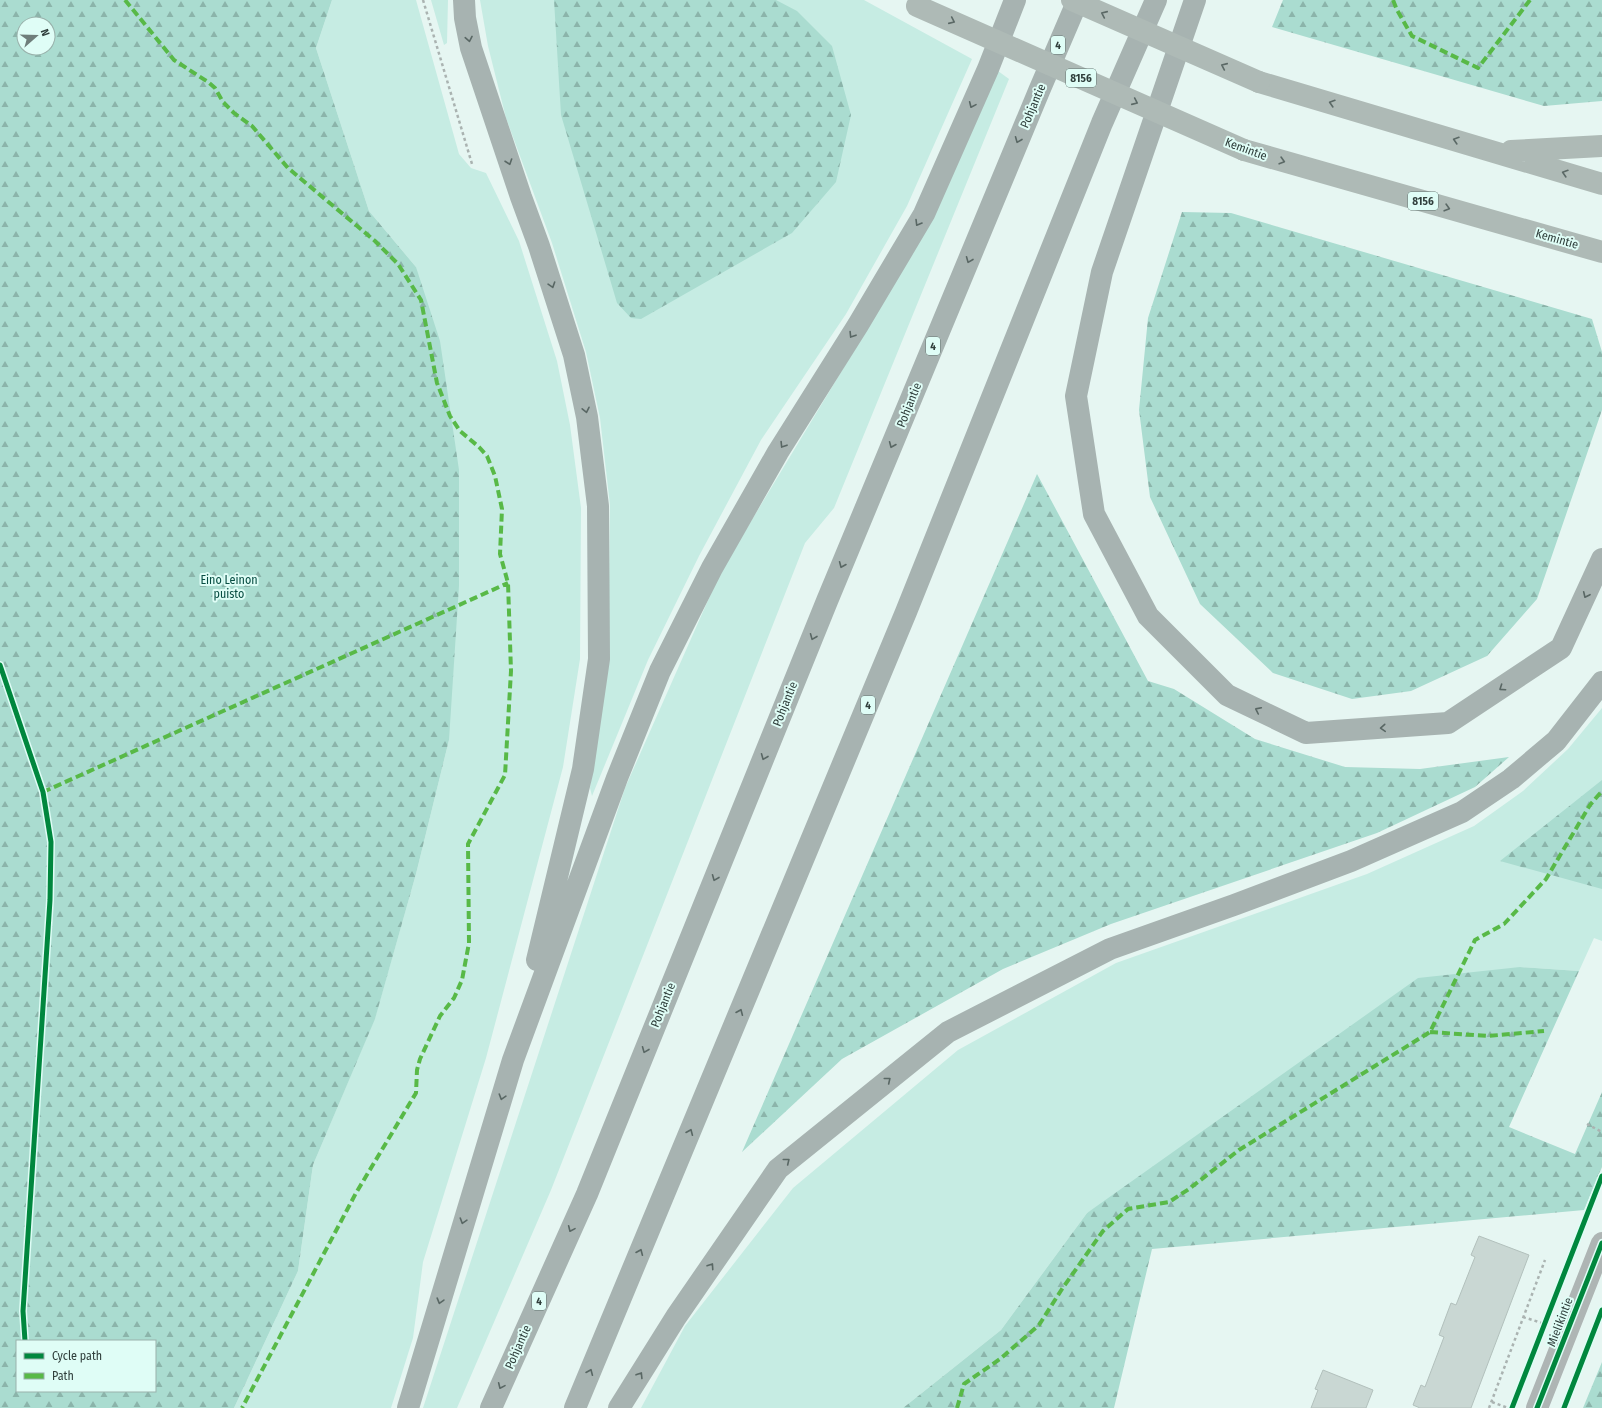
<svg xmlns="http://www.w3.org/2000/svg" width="1602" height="1408" viewBox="0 0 1602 1408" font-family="'Fira Sans Condensed',sans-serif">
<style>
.grass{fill:#c6ece3}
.forest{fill:url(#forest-firs);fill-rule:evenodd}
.building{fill:#c9d7d3;stroke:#b2c0bc}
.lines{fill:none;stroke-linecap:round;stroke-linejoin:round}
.path{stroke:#aab3b1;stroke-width:2.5;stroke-dasharray:3 3;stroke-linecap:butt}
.minor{stroke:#aeb5b4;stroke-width:22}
.major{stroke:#aebab6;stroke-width:22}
.highway{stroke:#a7b3b1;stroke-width:22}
.major-bridge{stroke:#aebab6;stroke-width:22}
.quiet{stroke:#58b947;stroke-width:4;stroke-dasharray:8 4;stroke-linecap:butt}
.cycleway-casing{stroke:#dffdf6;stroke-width:8}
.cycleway{stroke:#00873e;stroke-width:5}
.oneway{stroke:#5b6966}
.oneway2{stroke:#596764}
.labels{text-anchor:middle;stroke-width:4;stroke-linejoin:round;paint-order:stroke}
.shield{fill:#dffdf6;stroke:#647773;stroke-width:1}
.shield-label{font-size:11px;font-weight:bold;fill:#2f3e3b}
.street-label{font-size:12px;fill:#2f3e3b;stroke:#dffdf6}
.park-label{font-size:12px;fill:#074d42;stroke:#dffdf6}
</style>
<defs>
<pattern id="forest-firs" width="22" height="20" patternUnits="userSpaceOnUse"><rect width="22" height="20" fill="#aadcd0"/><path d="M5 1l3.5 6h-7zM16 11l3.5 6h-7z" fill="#8bb4aa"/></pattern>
</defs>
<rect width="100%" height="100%" fill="#e6f6f2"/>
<path class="grass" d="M332,0H416L459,154L471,168L486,173L519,241L557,361L570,425L581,508L580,659L563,767L486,1058L423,1262L413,1338L391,1408H234L298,1271L313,1165L375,1018L416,874L449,740L416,267L369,211L316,48Z
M431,0H448L447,43L444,45Z
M480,0H864L972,59L907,206L846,314L761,440L699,556L648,660L592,796L590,788L608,659L610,505L600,418L586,352L552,243L506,118L488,46Z
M998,71L1009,79L834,508L805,543L551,1190L457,1408H423L625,788L721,571L867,329Z
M1602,708V941L1594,938L1579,971L1520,967L1087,1213L1001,1330L903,1408H641L685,1326L793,1188L958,1050L1116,963L1367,874L1474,826L1523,791L1568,749Z"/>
<path class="forest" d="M0,0H332L316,48L369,211L416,267L440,341L459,470V586L449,740L416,874L375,1019L313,1165L298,1271L234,1408H0ZM24,24H48V48H24ZM17,1341H155V1391H17Z
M554,0H776L797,11L832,46L851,115L836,182L792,233L641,319L631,318L617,303L561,115Z
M1283,0H1602V101L1544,106L1272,27Z
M1182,212L1231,213L1592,319L1602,352V410L1537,599L1487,656L1411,691L1352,699L1273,673L1200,604L1150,497L1139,410L1148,318Z
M1037,474L1148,681L1174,689L1255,739L1345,767L1420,769L1509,757L1475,787L1377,833L1111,924L1003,969L842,1059L742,1152Z
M1602,780V889L1500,861Z
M1520,967L1579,971L1509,1127L1575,1154L1602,1092V1167L1584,1210L1152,1249L1114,1408H903L1001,1330L1087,1213L1418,978Z
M1602,1362V1408H1583Z"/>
<path class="building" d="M1479,1236L1529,1255L1471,1408H1420L1413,1405L1421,1385L1425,1387L1444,1337L1439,1335L1451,1303L1456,1305L1475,1257L1471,1255Z
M1323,1370L1373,1390L1366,1408H1311L1318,1390L1315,1389Z"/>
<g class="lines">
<path class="path" d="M423,0L472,164
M1587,1124L1602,1132
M1523,1317L1542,1323
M1492,1402L1508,1408
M1489,1408L1545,1260"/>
<path class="minor" d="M1537,1408L1602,1243"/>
<path class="major" d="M1259,82L1602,184
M1244,150L1602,252
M1511,151L1602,146"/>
<path class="highway" d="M464,0L465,18L471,48L521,197L539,246L574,355L587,417L598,506L599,659L583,769L537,960
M1195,0L1102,272L1076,396L1094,514L1148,616L1227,695L1306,733L1448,723L1561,648L1602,559
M408,1408L513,1060L617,778L660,671L712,568L778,452L858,325L924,214L988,69L1015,0
M491,1408L587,1194L827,601L1039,91L1078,0
M575,1408L906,612L1102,123L1156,0
M619,1408L676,1317L778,1169L948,1032L1110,949L1234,905L1351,861L1462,812L1511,779L1556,741L1602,682"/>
<path class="major-bridge" d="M1072,0L1259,82
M917,6L1244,150"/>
<path class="quiet" d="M125,0L174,60L208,82L215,88L223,102L234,113L252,126L288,168L375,241L398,264L421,300L437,383L450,416L460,431L479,447L487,456L495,476L502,509L500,554L508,583L511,671L505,775L468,844L469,943L462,980L454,998L440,1016L420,1059L417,1070L416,1093L356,1193L242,1408
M1393,0L1397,10L1412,36L1478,68L1530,0
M43,792L508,583
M1430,1032L1488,1036L1544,1031
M957,1408L964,1384L1000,1359L1039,1325L1062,1289L1103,1231L1128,1209L1169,1202L1189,1189L1239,1150L1430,1032L1475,940L1504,924L1546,879L1590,805L1602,791"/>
<g class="cycleway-casing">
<path id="cycleway" d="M0,665L43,792L51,842L50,900L23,1311L25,1341
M1512,1408L1602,1176
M1537,1408L1602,1243
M1564,1408L1602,1310"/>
</g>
<use href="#cycleway" class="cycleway"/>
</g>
<defs><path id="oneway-chevron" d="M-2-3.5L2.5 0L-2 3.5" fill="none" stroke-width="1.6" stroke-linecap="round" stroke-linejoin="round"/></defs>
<g class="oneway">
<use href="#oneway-chevron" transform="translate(1104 14) rotate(-156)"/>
<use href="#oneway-chevron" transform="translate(952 21) rotate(24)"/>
<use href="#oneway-chevron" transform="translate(1224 66) rotate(-156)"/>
<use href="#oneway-chevron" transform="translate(1135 102) rotate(24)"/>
<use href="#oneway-chevron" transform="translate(1332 103) rotate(-163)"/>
<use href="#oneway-chevron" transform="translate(1456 140) rotate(-163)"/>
<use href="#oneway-chevron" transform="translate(1282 161) rotate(16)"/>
<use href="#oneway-chevron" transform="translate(1565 173) rotate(-163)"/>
<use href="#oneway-chevron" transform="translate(1447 208) rotate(16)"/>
</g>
<g class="oneway2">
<use href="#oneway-chevron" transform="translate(469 39) rotate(79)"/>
<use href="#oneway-chevron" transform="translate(972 105) rotate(114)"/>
<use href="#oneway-chevron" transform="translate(1018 140) rotate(112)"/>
<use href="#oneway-chevron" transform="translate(509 162) rotate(71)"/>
<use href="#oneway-chevron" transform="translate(918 223) rotate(121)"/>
<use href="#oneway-chevron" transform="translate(969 260) rotate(112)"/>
<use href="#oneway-chevron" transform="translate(552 285) rotate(72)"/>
<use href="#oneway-chevron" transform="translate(852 335) rotate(122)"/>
<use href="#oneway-chevron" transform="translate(586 410) rotate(78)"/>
<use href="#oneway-chevron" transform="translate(783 445) rotate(122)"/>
<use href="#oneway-chevron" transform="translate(892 445) rotate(113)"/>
<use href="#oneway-chevron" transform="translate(842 565) rotate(113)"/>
<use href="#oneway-chevron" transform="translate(1586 595) rotate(115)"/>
<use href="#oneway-chevron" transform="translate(813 637) rotate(112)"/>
<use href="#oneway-chevron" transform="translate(1502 688) rotate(146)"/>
<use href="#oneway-chevron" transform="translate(1258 710) rotate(-154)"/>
<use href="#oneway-chevron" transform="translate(1383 728) rotate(176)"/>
<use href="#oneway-chevron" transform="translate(764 757) rotate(112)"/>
<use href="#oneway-chevron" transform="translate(715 878) rotate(112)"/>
<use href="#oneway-chevron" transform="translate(740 1012) rotate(-67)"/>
<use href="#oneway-chevron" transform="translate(645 1050) rotate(112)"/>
<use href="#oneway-chevron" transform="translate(888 1080) rotate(-39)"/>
<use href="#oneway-chevron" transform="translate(502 1097) rotate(107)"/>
<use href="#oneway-chevron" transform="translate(690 1132) rotate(-67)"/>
<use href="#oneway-chevron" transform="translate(787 1161) rotate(-39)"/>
<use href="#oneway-chevron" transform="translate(463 1221) rotate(107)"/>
<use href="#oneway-chevron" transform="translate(571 1229) rotate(114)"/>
<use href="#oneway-chevron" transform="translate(640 1252) rotate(-67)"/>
<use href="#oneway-chevron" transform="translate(711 1266) rotate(-56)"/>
<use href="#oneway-chevron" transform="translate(440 1301) rotate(106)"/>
<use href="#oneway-chevron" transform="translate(590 1372) rotate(-67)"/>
<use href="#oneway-chevron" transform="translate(640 1375) rotate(-58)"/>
<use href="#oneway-chevron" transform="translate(501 1386) rotate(114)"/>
</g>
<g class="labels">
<g class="shield">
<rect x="1051" y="36" width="14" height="18" rx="3"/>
<rect x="1066" y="69" width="30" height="18" rx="3"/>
<rect x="1408" y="192" width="30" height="18" rx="3"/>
<rect x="926" y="337" width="14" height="18" rx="3"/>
<rect x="861" y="696" width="14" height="18" rx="3"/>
<rect x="532" y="1292" width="14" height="18" rx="3"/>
</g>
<g class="shield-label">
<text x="1058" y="49">4</text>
<text x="1081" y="82">8156</text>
<text x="1423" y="205">8156</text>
<text x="933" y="350">4</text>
<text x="868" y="709">4</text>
<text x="539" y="1305">4</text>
</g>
<g class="street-label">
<text transform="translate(1033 106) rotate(-67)" y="4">Pohjantie</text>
<text transform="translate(1246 149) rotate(20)" y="4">Kemintie</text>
<text transform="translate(1557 239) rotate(16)" y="4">Kemintie</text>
<text transform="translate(909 405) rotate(-68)" y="4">Pohjantie</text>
<text transform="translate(785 704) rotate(-68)" y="4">Pohjantie</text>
<text transform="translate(663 1005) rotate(-68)" y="4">Pohjantie</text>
<text transform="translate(1560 1322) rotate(-69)" y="4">Mielikintie</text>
<text transform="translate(518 1347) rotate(-66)" y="4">Pohjantie</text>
</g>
<g class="park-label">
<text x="229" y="584">Eino Leinon<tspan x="229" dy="14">puisto</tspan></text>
</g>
</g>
<rect x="16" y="1340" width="140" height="52" fill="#dffdf6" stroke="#99b1ab"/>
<rect x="24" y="1353" width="20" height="6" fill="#00873e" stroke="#99b1ab"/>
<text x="52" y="1360" font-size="12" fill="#2f3e3b">Cycle path</text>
<rect x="24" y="1373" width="20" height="6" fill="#58b947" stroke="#99b1ab"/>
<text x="52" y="1380" font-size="12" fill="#2f3e3b">Path</text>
<g transform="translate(36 36) rotate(70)"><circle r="19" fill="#dffdf6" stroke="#99b1ab"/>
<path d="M0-3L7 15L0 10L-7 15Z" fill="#6f7e7b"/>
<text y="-6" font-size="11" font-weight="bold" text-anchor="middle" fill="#2f3e3b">N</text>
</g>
</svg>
